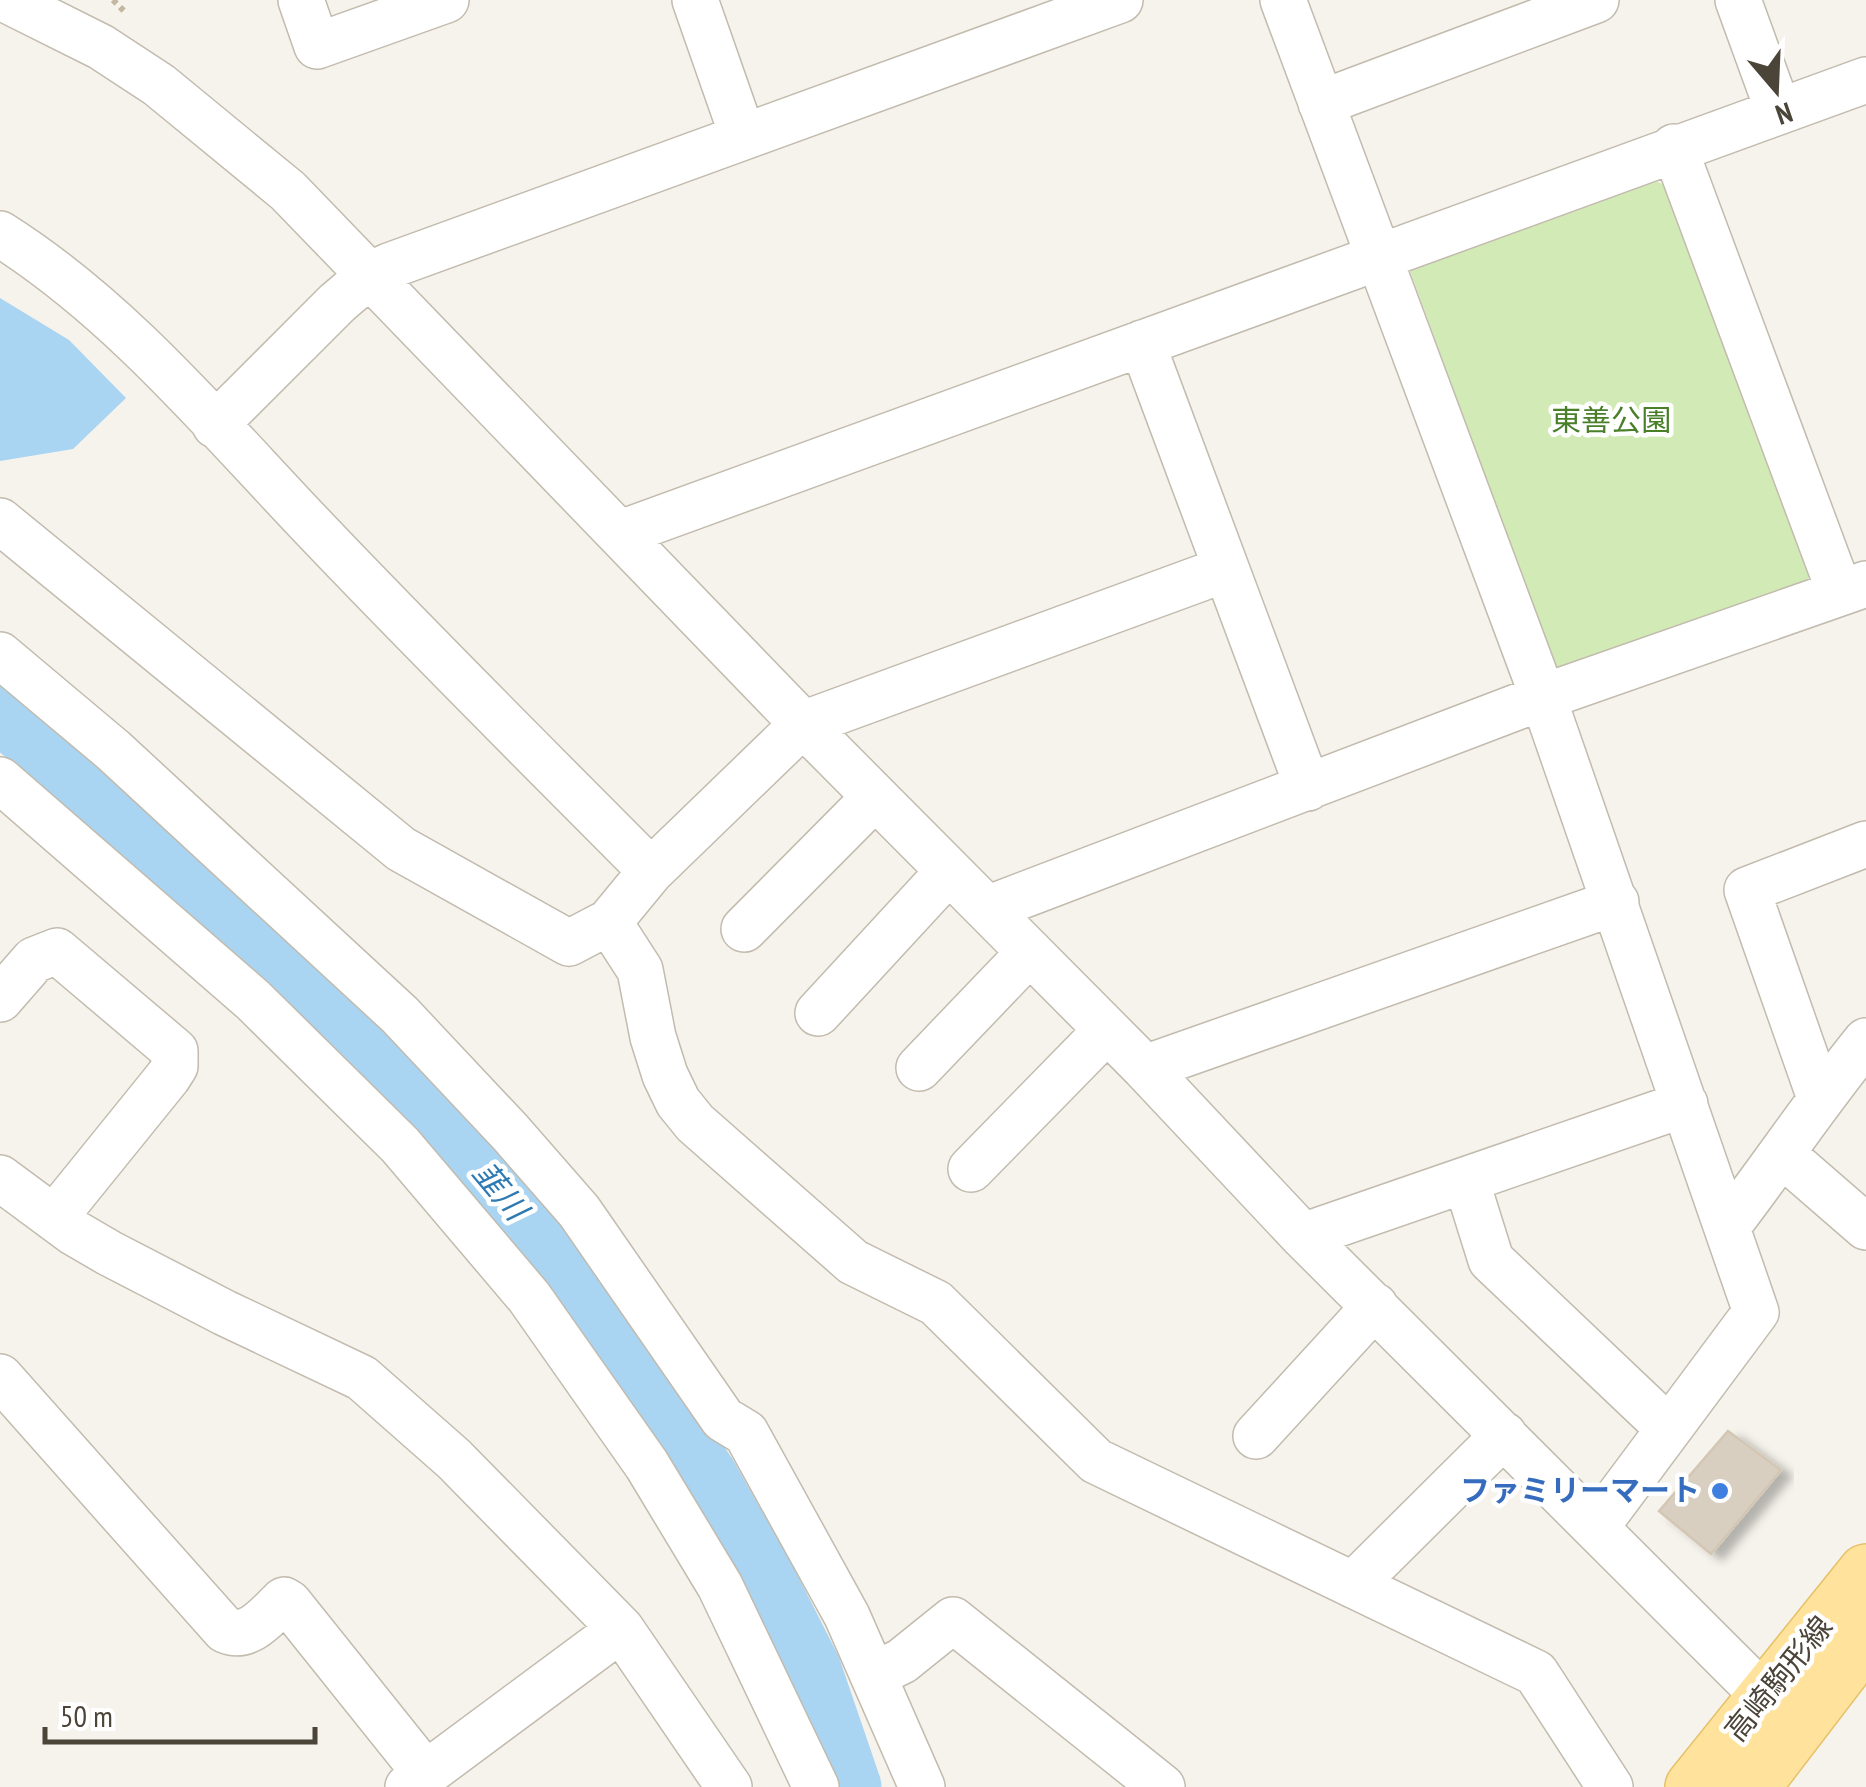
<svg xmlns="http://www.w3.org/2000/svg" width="1866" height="1787" viewBox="0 0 1866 1787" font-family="'PT Sans Narrow','Noto Sans JP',sans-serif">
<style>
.green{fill:#d2eab5}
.water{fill:#a9d4f2}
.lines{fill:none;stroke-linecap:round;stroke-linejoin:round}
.river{stroke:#a9d4f2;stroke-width:65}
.building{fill:#d8cfc1;stroke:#d3c7b4;stroke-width:2.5;filter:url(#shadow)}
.minor-casing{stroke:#c2bbae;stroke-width:48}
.major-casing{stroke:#e6c16a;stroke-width:58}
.path{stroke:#c4b79f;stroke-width:6;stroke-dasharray:5 5;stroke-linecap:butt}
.minor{stroke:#fff;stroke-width:45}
.major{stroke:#ffe39c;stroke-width:55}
.shop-dot{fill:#3f7fe0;stroke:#fff;stroke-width:4}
.labels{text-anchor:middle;stroke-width:9;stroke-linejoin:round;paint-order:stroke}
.park-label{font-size:30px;fill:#4a7f2a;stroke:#fff}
.shop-label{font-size:30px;font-weight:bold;fill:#366cbe;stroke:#fff;text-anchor:end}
.street-label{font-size:30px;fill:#4b4439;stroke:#fff}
.water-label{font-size:32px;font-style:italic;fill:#2e7ab2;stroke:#fff}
</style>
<defs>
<filter id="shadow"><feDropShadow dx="11" dy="6" stdDeviation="5" flood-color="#0004"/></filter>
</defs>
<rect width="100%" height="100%" fill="#f6f3ec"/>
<path class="green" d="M1653,180L1672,188L1813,571L1799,593L1560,680L1410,271Z"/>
<path class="water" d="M0,298L69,340L126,398L73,449L0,461Z"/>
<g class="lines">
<path class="river" d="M0,710L74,772L353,1029L425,1102L516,1207L630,1365L706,1478L761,1575L809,1670L849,1787"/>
</g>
<path class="building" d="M1728,1431L1781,1470L1711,1554L1659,1511Z"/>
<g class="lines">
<g class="minor-casing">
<path id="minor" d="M7,0L101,47L159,85L288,191L803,724L1145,1068L1303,1236L1765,1697L1792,1719
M301,0L317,46L446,0
M695,0L743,137
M1283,0L1543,697L1756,1312L1596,1527
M1738,0L1778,110
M1321,103L1596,0
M1674,147L1840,593
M0,234C119,309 213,422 310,524C422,642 537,756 651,871L803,724L1226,569
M1142,343L1308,788
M215,425L337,303L371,274L389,266L1120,0
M0,521L401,849L569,943L609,922L651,871
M621,533L1866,80
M0,655L113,750L400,1015L510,1132L579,1211L723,1419L746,1433L847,1616L922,1787
M0,780L253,1000L400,1145L529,1297L647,1465L720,1586L816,1787
M987,909L1543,697L1866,584
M609,922L640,970L653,1037L665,1075L678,1102L695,1123L853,1262L936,1303L1096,1461L1536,1673L1610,1787
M744,929L875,797
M0,999L34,960L57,951L175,1051V1066L168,1077L54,1218
M818,1013L949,871
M919,1068L1030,952
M1145,1068L1616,902
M1820,1098L1747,890L1866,844
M1783,1155L1866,1227
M971,1169L1107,1030
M0,1178L73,1232L109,1253L225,1313L362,1378L454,1459L621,1629L729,1787
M1466,1180L1491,1260L1669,1429
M1727,1227C1774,1166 1817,1101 1866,1041
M1303,1236L1685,1104
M0,1377L225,1630C249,1641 268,1615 284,1600L289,1603L426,1774
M1256,1436L1375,1306
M1353,1585L1504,1435
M874,1675L902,1661L953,1620L1162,1787
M408,1787L621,1629"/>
</g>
<g class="major-casing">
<path id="major" d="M1693,1787L1866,1572
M1752,1787L1866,1638"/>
</g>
<path class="path" d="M113,0L126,13"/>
<use href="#minor" class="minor"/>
<use href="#major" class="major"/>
</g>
<circle class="shop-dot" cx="1720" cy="1491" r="10"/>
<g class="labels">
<g class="park-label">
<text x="1611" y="431">東善公園</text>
</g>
<g class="shop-label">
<text x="1700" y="1501">ファミリーマート</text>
</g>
<g class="street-label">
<text transform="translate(1779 1679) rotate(-51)" y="10">高崎駒形線</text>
</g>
<g class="water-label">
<text transform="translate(500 1191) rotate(50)" y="11">韮川</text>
</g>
</g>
<g transform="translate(1776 90) rotate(161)" stroke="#ffffff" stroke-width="8" paint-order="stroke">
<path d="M0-8L18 38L0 25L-18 38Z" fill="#4b4439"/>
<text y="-15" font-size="28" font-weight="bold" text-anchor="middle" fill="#4b4439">N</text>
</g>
<path d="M45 1727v15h270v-15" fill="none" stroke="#4b4439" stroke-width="5"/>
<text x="60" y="1727" font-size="30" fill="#4b4439" stroke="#ffffff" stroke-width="8" paint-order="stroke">50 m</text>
</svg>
